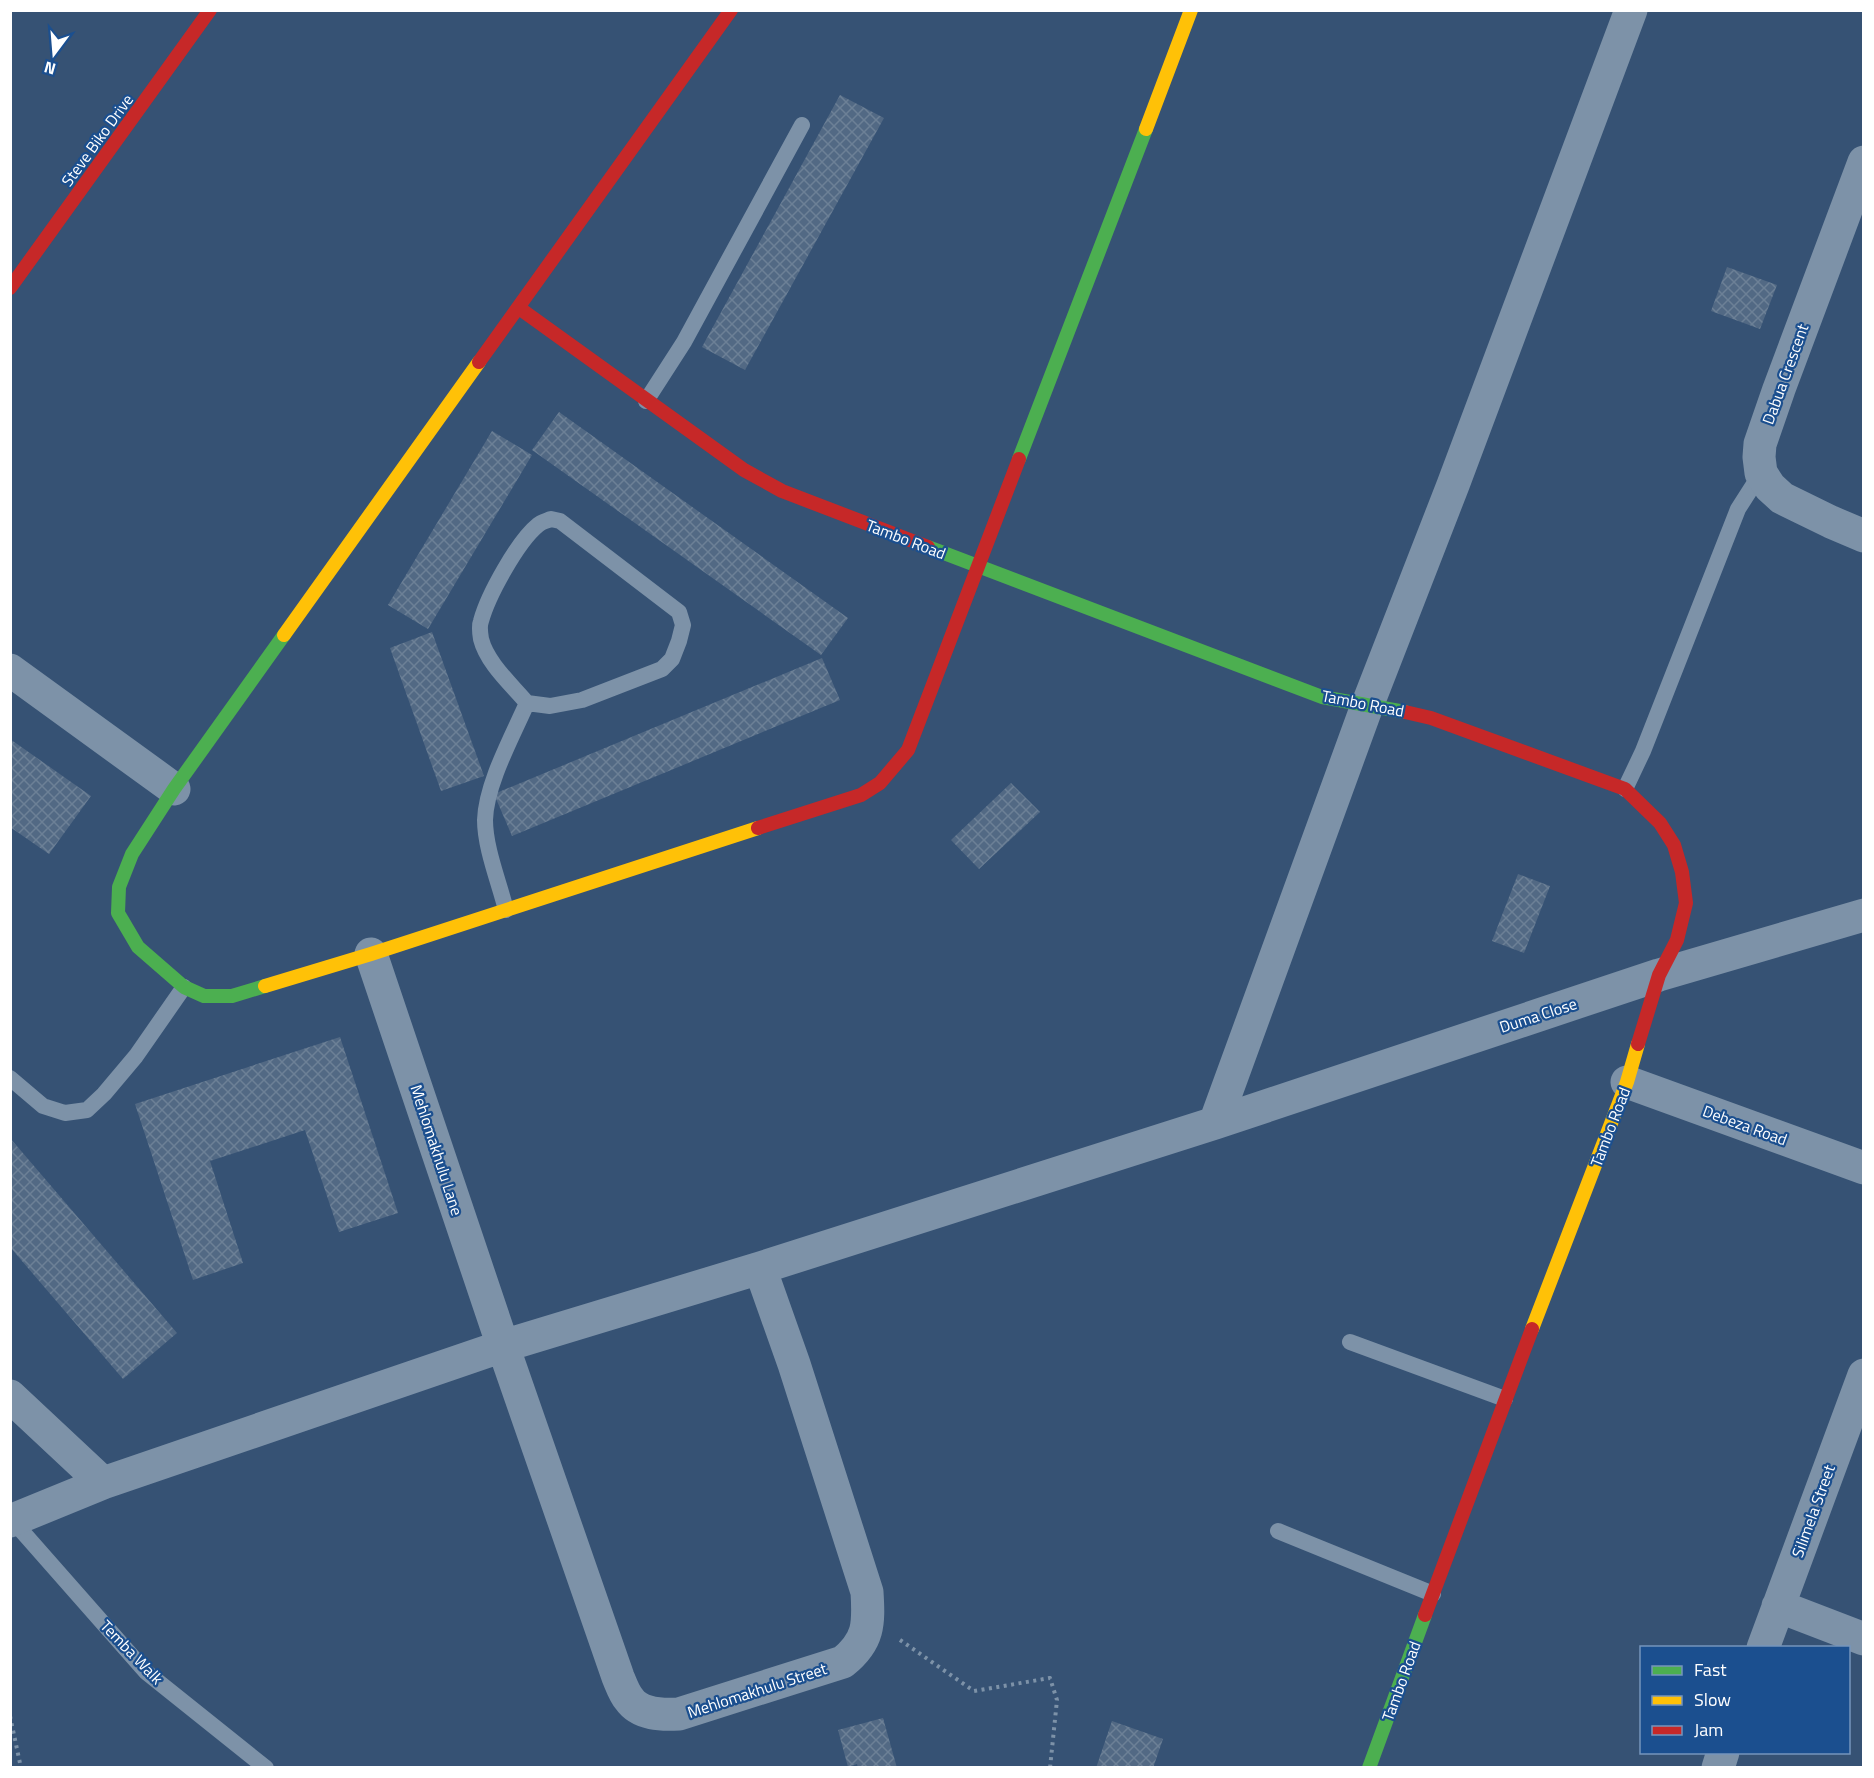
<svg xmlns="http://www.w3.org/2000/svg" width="1874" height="1778" viewBox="0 0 1874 1778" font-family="'Titillium Web',sans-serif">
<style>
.building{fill:url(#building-cross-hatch)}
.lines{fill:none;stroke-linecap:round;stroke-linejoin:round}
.path{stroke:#7d92a8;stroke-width:4;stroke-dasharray:3 4.5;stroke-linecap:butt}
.lane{stroke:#7d92a8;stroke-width:16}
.street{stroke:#7d92a8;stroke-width:33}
.fast{stroke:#4caf50;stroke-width:14}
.slow{stroke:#ffc107;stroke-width:14}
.jam{stroke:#c62828;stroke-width:14}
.labels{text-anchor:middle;stroke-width:4.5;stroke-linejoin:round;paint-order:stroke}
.street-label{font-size:16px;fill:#fff;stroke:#1b4f8f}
</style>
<defs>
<pattern id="building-cross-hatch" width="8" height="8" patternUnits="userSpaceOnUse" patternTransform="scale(1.5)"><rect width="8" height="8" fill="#526984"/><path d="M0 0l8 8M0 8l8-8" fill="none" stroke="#6c8096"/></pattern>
</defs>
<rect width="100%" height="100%" fill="#365274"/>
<path class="building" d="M840,95L884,118L745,370L702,347Z
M1727,267L1777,285L1760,329L1711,311Z
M559,412L848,618L821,655L532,450Z
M492,431L532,455L428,629L388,605Z
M432,632L484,776L441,791L390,648Z
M822,658L840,700L512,836L494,794Z
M10,739L91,796L49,854L10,827Z
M1011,783L1040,812L979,869L951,840Z
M1518,874L1550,886L1524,953L1492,941Z
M340,1037L398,1213L339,1232L305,1130L210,1161L243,1263L193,1280L135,1104Z
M10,1138L177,1333L123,1379L10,1247Z
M883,1718L897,1768H858L857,1764L848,1767L838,1730Z
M1112,1721L1163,1739L1153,1768H1096Z"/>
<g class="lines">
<path class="path" d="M900,1640L974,1691L1050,1678L1057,1700L1050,1768
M10,1716L21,1768"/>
<path class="lane" d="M646,401L684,342L802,125
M551,519L560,521L679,612L683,625L679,641L672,659L662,669L582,700L550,706L527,703C511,684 487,663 481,639C480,633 479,626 481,621C488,595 518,541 538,525C541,522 546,521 551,519Z
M1625,789L1643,751L1738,509L1761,473
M506,910C499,882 485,848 485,820C486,784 512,737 527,703
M10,1078L43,1106L65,1113L87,1110L104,1094L136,1056L184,987
M1350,1342L1505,1399
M13,1521L146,1672L266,1768
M1278,1531L1433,1594"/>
<path class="street" d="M1864,162L1779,389L1760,444L1759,457L1761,473L1770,487L1782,498L1831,522L1864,536
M10,670L174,789
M371,954L503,1346L618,1677C621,1684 624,1693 629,1699C640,1715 662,1715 679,1714L843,1662C869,1641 869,1624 867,1592L794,1364L760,1268
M1627,1082L1864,1168
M1215,1123L1367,706L1453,485L1631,10
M10,1396L103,1483
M10,1521L103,1483L503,1346L760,1268L1215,1123L1659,975L1864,915
M1778,1606L1864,1639
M1763,1648L1864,1375
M1718,1768L1723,1752"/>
<path class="fast" d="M1019,459L1146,129
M928,547L1322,697L1405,712
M265,986L232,996H204L184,987L138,947L118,913L119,887L132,854L174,789L284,635
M1369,1768L1425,1615"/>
<path class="slow" d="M1146,129L1191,10
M284,635L479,362
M265,986L371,954L758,828
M1532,1329L1627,1082L1638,1044"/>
<path class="jam" d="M10,288L210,10
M519,308L744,470L782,491L928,547
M479,362L731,10
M1405,712L1431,718L1625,789L1660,823L1674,845L1682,872L1686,903L1677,940L1659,975L1638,1044
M758,828L861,795L880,783L908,750L1019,459
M1425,1615L1532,1329"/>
</g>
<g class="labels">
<g class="street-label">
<text transform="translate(97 140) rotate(-54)" y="6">Steve Biko Drive</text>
<text transform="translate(1785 374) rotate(-70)" y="6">Dabua Crescent</text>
<text transform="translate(906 539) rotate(21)" y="6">Tambo Road</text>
<text transform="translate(1363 703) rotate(11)" y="6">Tambo Road</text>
<text transform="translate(1538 1015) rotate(-18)" y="6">Duma Close</text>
<text transform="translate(1745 1125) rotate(20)" y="6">Debeza Road</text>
<text transform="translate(1610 1127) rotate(-69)" y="6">Tambo Road</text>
<text transform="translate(437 1150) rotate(72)" y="6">Mehlomakhulu Lane</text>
<text transform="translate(1813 1511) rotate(-70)" y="6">Silimela Street</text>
<text transform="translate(132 1652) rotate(46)" y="6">Temba Walk</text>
<text transform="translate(1401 1681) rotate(-70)" y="6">Tambo Road</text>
<text transform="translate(757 1690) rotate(-18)" y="6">Mehlomakhulu Street</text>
</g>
</g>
<rect width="1874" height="1778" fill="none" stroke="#ffffff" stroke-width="24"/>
<rect x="1640" y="1646" width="210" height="108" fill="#1b4f8f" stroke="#7695bc" stroke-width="1.5"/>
<rect x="1652" y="1666" width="30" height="9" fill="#4caf50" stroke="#7695bc" stroke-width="1.5"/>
<text x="1694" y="1676" font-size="18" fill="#ffffff">Fast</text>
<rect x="1652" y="1696" width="30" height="9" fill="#ffc107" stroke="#7695bc" stroke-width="1.5"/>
<text x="1694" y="1706" font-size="18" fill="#ffffff">Slow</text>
<rect x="1652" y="1726" width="30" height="9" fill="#c62828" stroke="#7695bc" stroke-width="1.5"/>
<text x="1694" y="1736" font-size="18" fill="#ffffff">Jam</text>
<g transform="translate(54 54) rotate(196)" stroke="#1b4f8f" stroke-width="4.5" paint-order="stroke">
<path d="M0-4.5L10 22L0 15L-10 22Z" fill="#ffffff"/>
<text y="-9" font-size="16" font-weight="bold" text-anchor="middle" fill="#ffffff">N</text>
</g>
</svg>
